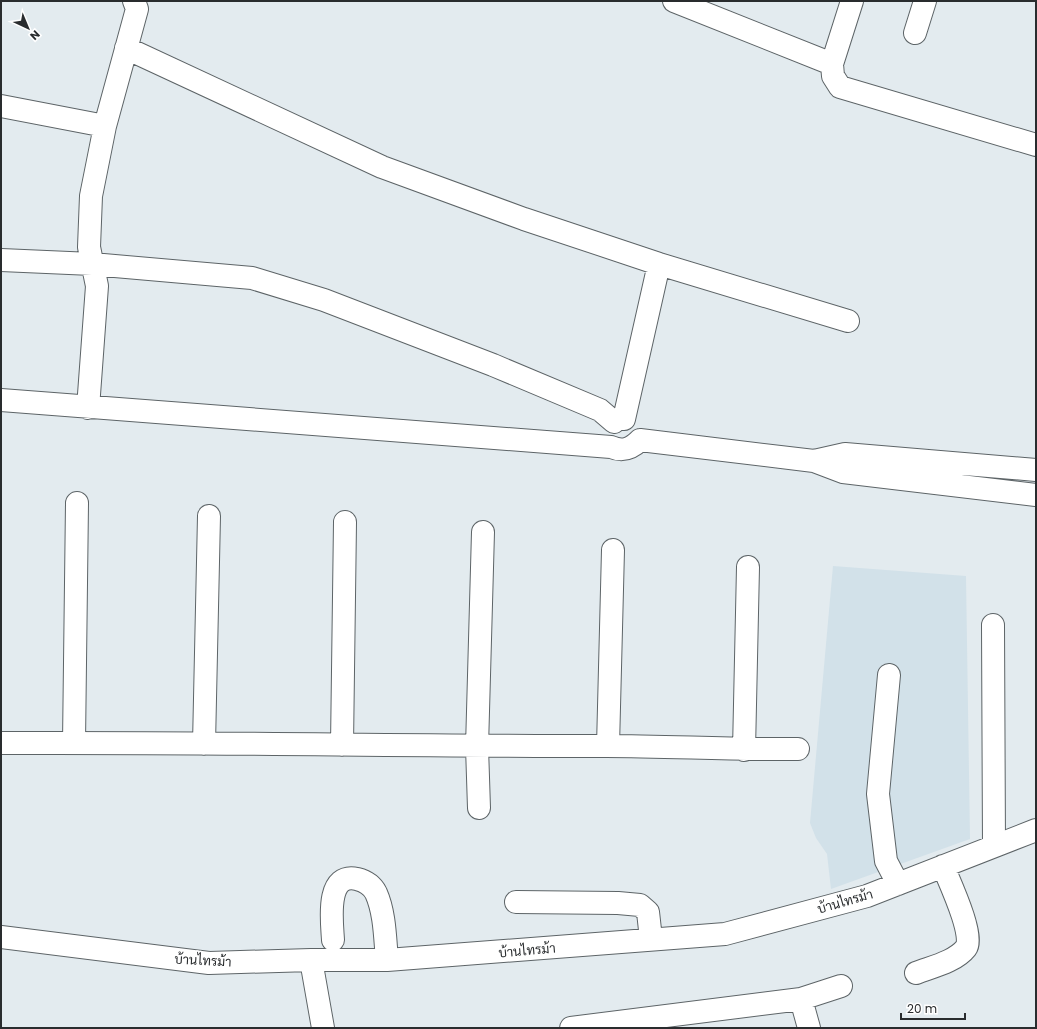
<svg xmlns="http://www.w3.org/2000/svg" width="1037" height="1029" viewBox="0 0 1037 1029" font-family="Poppins,Sarabun,sans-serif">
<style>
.built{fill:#d2e1e9}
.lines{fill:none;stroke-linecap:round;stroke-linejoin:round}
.minor-casing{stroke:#5d6467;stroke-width:24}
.minor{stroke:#fff;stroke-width:22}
.labels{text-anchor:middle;stroke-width:3;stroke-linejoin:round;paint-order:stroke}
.street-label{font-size:13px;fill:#292c2e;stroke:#fff}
</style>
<rect width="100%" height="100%" fill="#e3ebef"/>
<path class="built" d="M833,566L966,576L970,839L831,889L827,854L816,838L810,823Z"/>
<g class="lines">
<g class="minor-casing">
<path id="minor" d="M674,1L832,64
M852,1L832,64L833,76L840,87L1036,145
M915,33L925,1
M126,48L382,167L524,219L659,264L848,321
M1,106L105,126
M1,260L92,264L252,278L324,300L493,365L600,410L614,422
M1,400L611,447C623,452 631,449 640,440
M88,408L97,286L89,247L91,196L105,126L137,9L134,1
M624,419L659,264
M640,440L814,461L843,472L1036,495
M814,461L845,454L1036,470
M993,625L994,846
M889,675L878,794L886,861L898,884
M1,743C203,742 404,746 606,746C670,746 734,750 798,749
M74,743L77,503
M204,744L209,516
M342,745L345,522
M608,746L613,550
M744,750L748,567
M479,808L477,747L483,532
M516,902L618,903L640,905L648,912L651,939
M1,937L209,963L311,960H387L725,934L867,896L1036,830
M333,940C332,922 325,872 357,879C365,881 372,885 376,893C385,913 385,939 387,960
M311,960L323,1028
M916,973C931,967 955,962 966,948C975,936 949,881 943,866
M801,999L809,1028
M571,1028L801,999L841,986"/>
</g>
<use href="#minor" class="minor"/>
</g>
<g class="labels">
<g class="street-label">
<text transform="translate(845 901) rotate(-16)" y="5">บ้านไทรม้า</text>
<text transform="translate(527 950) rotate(-5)" y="5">บ้านไทรม้า</text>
<text transform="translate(203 960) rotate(3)" y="5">บ้านไทรม้า</text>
</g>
</g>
<rect width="1037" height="1029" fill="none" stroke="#292c2e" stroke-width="4"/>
<g transform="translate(28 28) rotate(136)" stroke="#ffffff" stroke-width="3" paint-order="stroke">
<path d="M0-3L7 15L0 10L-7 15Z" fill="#292c2e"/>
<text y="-6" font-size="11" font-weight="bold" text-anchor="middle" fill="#292c2e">N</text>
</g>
<path d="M901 1013v6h64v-6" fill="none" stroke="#292c2e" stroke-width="2"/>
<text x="907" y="1013" font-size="12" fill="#292c2e" stroke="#ffffff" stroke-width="3" paint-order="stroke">20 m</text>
</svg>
